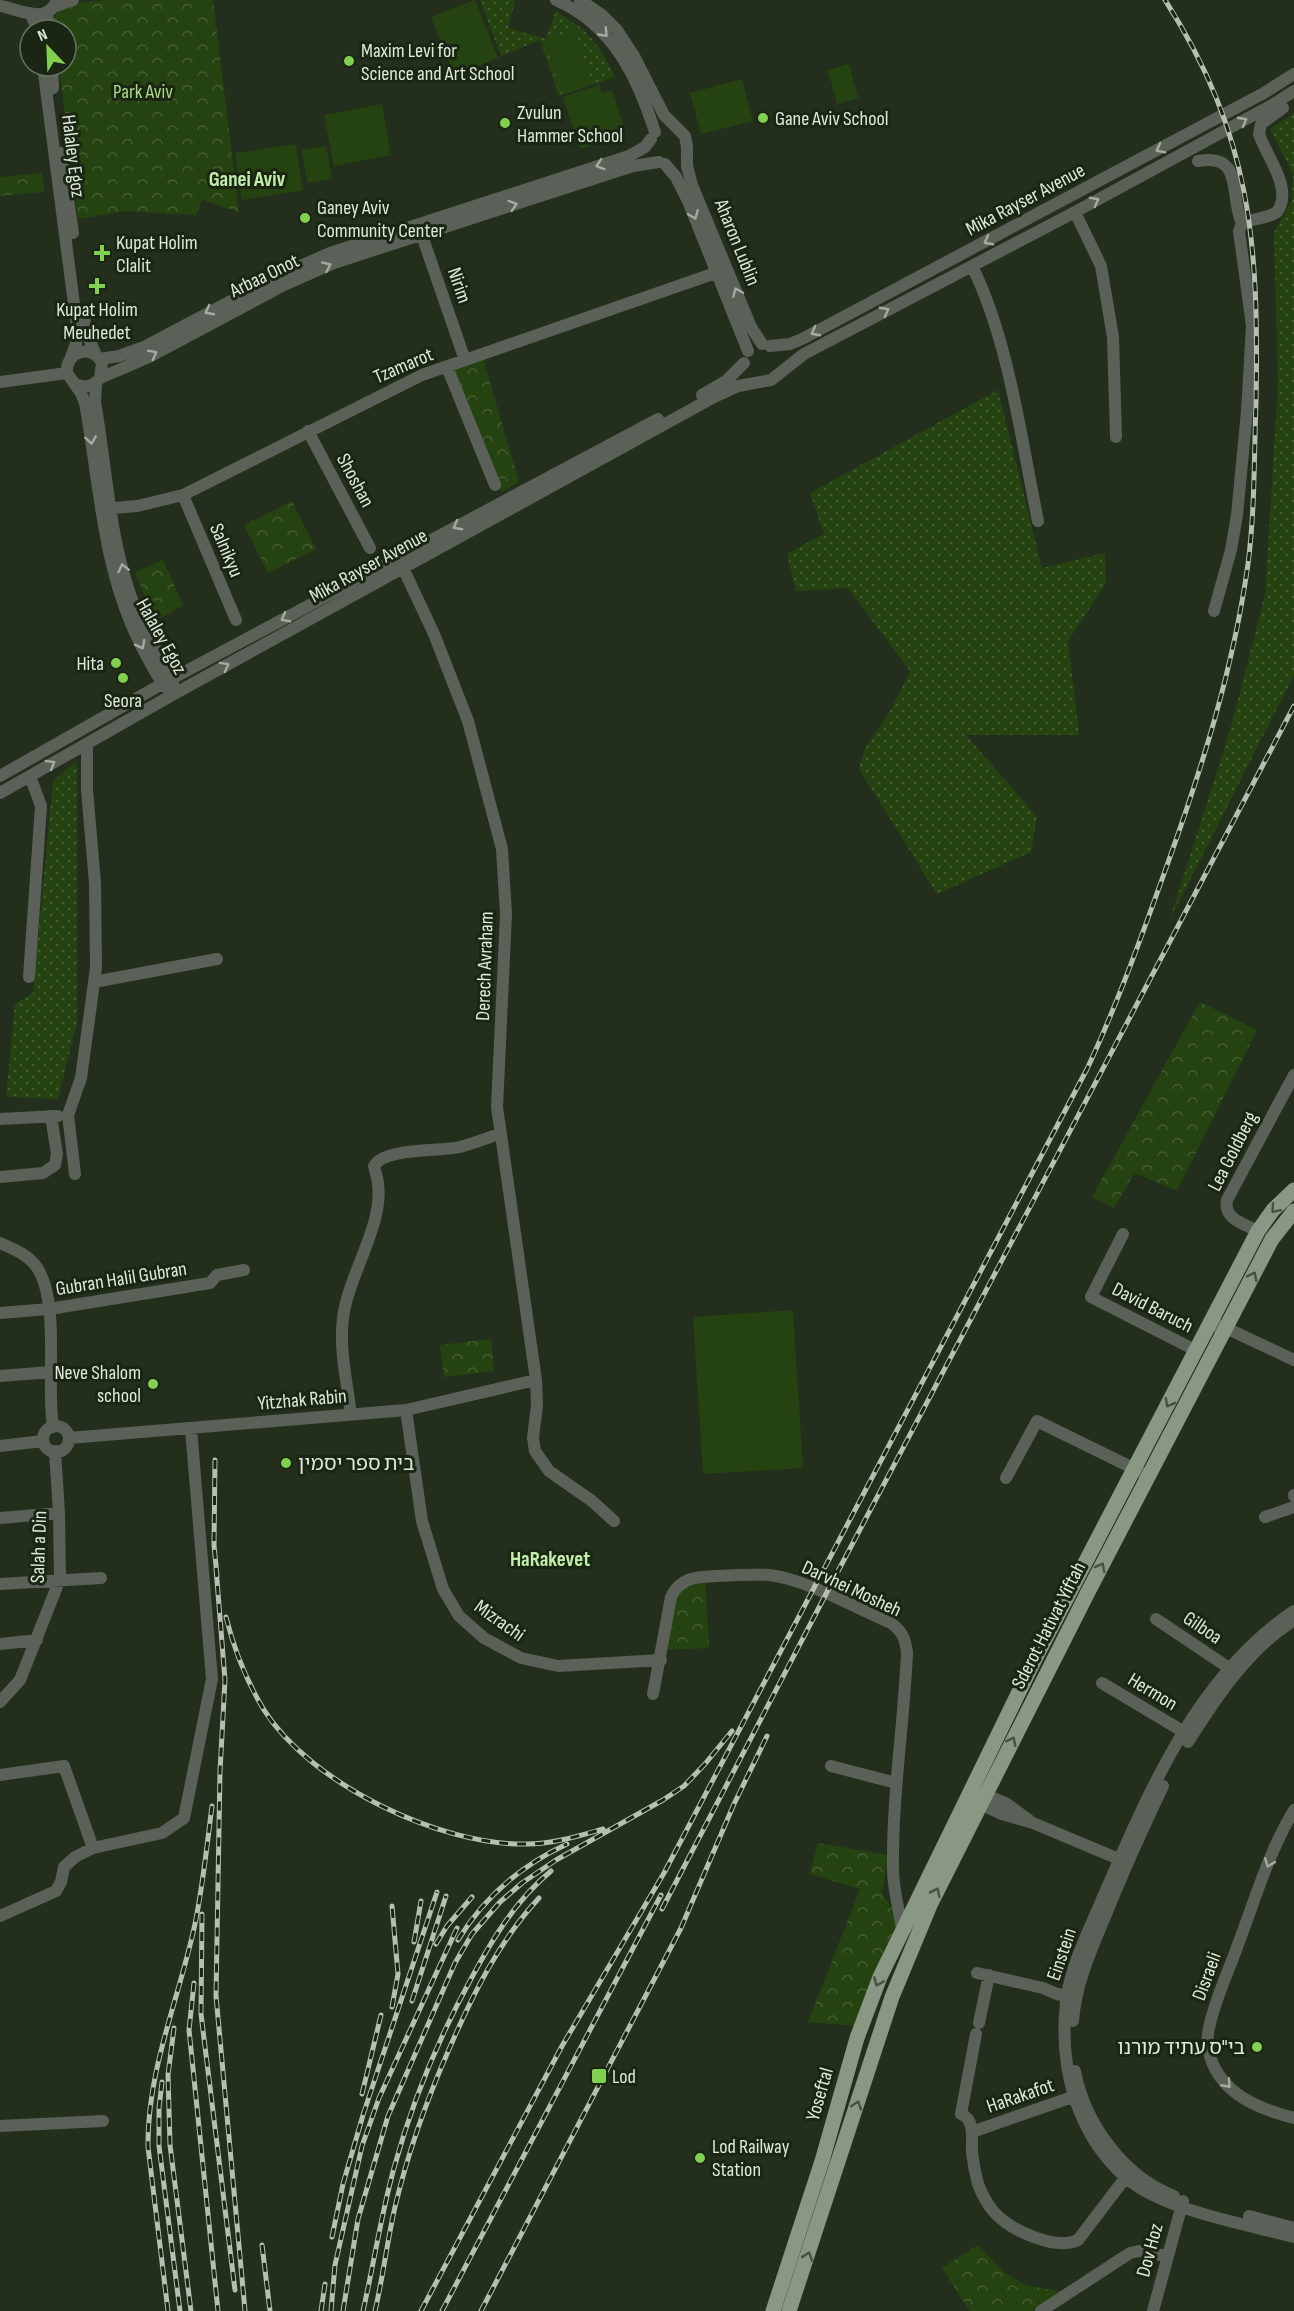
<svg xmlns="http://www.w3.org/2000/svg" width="1294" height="2311" viewBox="0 0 1294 2311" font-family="'Sofia Sans Condensed','Noto Sans Hebrew',sans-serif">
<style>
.grass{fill:url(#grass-dots)}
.park{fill:url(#park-crowns)}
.pitch{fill:#254310}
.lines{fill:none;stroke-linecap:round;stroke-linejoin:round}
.minor{stroke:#5b6158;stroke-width:12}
.major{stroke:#8a9784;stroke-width:15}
.rail-casing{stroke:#b6bfb1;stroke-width:5}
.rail{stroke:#1a2513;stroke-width:3;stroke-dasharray:9;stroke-linecap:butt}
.oneway{stroke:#a4aba1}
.oneway2{stroke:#475340}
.poi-dot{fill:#82d04f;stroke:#1a2513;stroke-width:2}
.labels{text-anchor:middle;stroke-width:6;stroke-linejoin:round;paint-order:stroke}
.poi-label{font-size:20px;fill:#e0e8dc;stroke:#1a2513;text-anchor:start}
.park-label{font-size:20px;fill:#a8de8b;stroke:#1a2513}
.street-label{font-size:20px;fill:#e0e8dc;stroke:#1a2513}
.neighbourhood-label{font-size:21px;font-weight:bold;fill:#c2eeab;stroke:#1a2513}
</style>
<defs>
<pattern id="grass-dots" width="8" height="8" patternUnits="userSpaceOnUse" patternTransform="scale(1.5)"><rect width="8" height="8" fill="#254310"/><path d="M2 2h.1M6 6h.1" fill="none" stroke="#445e32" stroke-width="1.8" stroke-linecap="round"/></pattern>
<pattern id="park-crowns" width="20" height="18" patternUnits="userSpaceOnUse" patternTransform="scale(1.5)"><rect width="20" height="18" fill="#254310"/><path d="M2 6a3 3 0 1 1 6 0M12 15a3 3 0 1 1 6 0" fill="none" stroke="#445e32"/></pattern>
</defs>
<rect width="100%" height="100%" fill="#232f1c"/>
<path class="grass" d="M480,0H515L508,28L546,39L556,11C591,33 597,41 615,77L559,96L540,40L501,56Z
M1294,113V675L1170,919L1231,727L1265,595L1278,385L1274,232L1292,201L1293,174L1270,129Z
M998,390L1042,568L1105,553L1106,583L1068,641L1079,735H966L1037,817L1031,852L937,894L859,769L864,750L892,708L910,671L848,588L796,591L787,554L824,534L810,493Z
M77,761V1022L58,1099L6,1097L15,1004L33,993L53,781Z"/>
<path class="park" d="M105,0H213L239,212L202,200L196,215L125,211L78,219L59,66H66V30H54L53,21L58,11L80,3Z
M42,173L44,192L0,196V177Z
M483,359L519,482L501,492L452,370Z
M292,501L316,549L268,573L244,525Z
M163,560L183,605L155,621L135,572Z
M1200,1002L1257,1030L1177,1191L1134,1173L1114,1208L1092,1197Z
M491,1339L494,1371L444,1377L440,1345Z
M705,1577L709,1648L662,1650L675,1590Z
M818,1843L888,1855L882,1894L893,1910L898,1923L858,2026L808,2022L860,1889L810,1874Z
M978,2245L1005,2273L1026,2285L1063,2292L1033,2311H970L942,2268Z"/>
<path class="pitch" d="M475,0L498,58L454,75L431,17Z
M575,31L592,83L562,94L544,41Z
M849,64L858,98L837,104L828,70Z
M742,79L753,121L701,134L690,93Z
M599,85L602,93L612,90L624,127L614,130L616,137L580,149L563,97Z
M382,104L391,155L334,166L324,115Z
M296,144L303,190L242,200L235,153Z
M326,146L332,179L308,183L301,150Z
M793,1310L803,1468L703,1474L693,1317Z"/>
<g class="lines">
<path class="minor" d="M556,0C613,25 637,76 655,132
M580,0L602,15L617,30L634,56L664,115L685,136L687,147V166L692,185L751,327L762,344
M0,6C19,9 47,26 57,0
M53,7L73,0
M30,13L38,30
M47,13L49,30
M43,66L77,327L76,344L71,357
M52,66L53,88
M61,153L73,233
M1198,161C1245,152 1229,198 1242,223
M665,164L676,177L688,201L748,351
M1075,212L1101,266L1113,337L1116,437
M419,227L465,360
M972,266C1009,341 1021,439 1038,521
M83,313L87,334L96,355
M770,346L790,344L802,339L1264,93L1294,74
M100,359L119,356L144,347L280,275L330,253L629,156L645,147L651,139
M447,367L495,485
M100,378L149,357L284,285L334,263L633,166L659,162
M0,382L67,373
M96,383L95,402C107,469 109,541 134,605C144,631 159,654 173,678V684
M75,384C85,388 93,387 100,378L102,363C92,343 65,351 67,373L81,393L85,403C101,491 102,574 146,655C153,667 158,680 168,689
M702,395L726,381L744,363
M308,431L370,548
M183,495L236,620
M101,509L137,506L183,495L422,375L727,269
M403,568L434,634L468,721L502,849L506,914L497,1107L536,1380L537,1405L533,1438L535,1451L549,1471L592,1501L614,1521
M1214,611L1231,550L1237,515L1247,411L1252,326L1239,231L1242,223C1253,218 1267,219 1277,212C1294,189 1266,156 1259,134L1261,124L1283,108
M0,776L162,684L658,419
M0,793L174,694L714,397L738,386L771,380L804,354L1075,212L1272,105L1294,91
M29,977L41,806L30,776
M94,982L217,959
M0,1119L58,1116
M75,1174L68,1115L81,1078L96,968L95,883L87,790V744
M0,1177L43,1173L55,1165L57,1154L51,1116
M1258,1231C1244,1224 1223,1219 1227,1200L1294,1075
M1123,1234L1091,1297L1197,1351
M0,1243C14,1249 29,1255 38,1269C60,1306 46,1383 53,1427
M0,1313L49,1309L210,1283L217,1275L244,1270
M1209,1327L1218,1325L1226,1328L1294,1360
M0,1376L51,1372
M406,1410L422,1521L443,1589L459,1616L484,1638L521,1658L558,1666L661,1660
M351,1414C347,1383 339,1349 343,1318C348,1276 384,1224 378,1184C378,1178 375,1172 374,1166C385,1147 440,1152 460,1147C474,1143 488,1138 501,1133
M43 1439a13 13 0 1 1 26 0a13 13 0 1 1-26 0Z
M69,1438L406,1410L536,1380
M0,1446L43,1441
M1006,1478L1037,1421L1141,1472
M1294,1495V1496
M1265,1517L1294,1507
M0,1518L59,1513
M0,1584L101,1578
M1294,1611C1197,1676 1148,1793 1103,1897C1089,1931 1070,1966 1066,2003C1059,2067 1076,2133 1125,2177C1162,2210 1245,2224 1294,2237
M1156,1619L1229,1668
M0,1644L37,1640
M1102,1683L1184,1732
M653,1694L671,1597C681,1576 698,1577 718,1576C735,1575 753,1574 769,1575C806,1579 856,1608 891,1623C902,1631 905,1638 907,1652C904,1724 892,1796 893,1869C893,1889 899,1909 902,1929
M0,1702L20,1680L60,1579L59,1513L55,1451
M1188,1742C1216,1698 1248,1649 1293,1621
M831,1766L896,1783
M0,1775L64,1766L93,1848
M980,1792L1007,1804L1029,1820
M980,1804L1002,1814L1033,1823L1126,1862
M1294,1810C1268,1853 1254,1903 1236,1950C1227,1975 1214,2002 1209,2028C1207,2037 1207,2047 1210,2056C1221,2094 1259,2109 1294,2118
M0,1916L56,1891L61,1882L64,1867L75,1857L93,1848L162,1833L184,1818L212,1679L191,1429
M977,1973L1043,1988L1057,1994L1067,1996L1074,1994
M1073,2021C1076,1982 1092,1948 1107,1912C1124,1870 1143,1828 1163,1786
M979,2023L989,1975
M976,2034L961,2114C976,2120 971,2139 972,2152C973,2162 975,2173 978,2184C982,2194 986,2203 994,2212C1010,2230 1055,2251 1078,2240L1129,2173
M1075,2071C1085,2124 1124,2177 1174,2196
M0,2126L103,2121
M972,2132L1081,2094
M1249,2216L1294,2228
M1041,2311L1130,2253L1139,2251L1167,2256
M1153,2311L1183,2201"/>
<path class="major" d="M773,2311L822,2161L857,2038L880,1977L1036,1657L1258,1231L1273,1210L1294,1190
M789,2311L892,1997L931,1903L1088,1592L1272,1239L1294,1211"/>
<g class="rail-casing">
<path id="rail" d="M215,1460L214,1545L217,1576
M216,1568L225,1680L220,1771L216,1996L245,2311
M226,1617C234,1649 247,1682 264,1710C311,1784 440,1846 527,1844C553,1844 578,1836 603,1829
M662,1909L826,1594L1294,706
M202,1914L201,2014L235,2290
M458,1940C484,1897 522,1865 567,1844
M414,1942L421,1901
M436,1944L447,1926L472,1897
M194,1983L189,2030L218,2311
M412,2001L446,1896
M392,2007L398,1974L392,1906
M174,2028L168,2075L170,2145L191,2311
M162,2082L159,2108V2146L180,2311
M362,2094L381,2015
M332,2237L343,2184L363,2115L437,1892
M262,2245L270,2311
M168,2311L148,2147C147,2070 179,1999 195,1924C203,1885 207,1845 212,1806
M321,2311L325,2284
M331,2311L335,2265L362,2146L379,2098L457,1928
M343,2311L358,2219L388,2116L455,1963L472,1934L500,1902L522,1883L556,1860L663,1800L684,1786L705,1764L732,1731
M363,2311C374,2263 381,2215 394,2168C412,2102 439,2037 472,1977C493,1938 516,1900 551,1871
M375,2311C383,2277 387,2242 395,2207C408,2152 427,2099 450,2047C473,1994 499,1941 539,1898
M421,2311L562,2046L664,1873L1087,1069C1117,1005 1141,938 1165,871C1201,771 1233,671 1248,564C1255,510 1254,456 1256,402C1259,245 1252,136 1165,0
M442,2311L661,1895
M481,2311L681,1928L734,1804L767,1736"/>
</g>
<use href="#rail" class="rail"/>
</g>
<defs><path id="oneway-chevron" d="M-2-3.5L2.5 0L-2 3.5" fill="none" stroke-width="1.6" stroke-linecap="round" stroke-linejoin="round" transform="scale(1.5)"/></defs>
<g class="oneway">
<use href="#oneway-chevron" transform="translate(604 33) rotate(46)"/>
<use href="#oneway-chevron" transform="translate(1243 121) rotate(-28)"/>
<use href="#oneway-chevron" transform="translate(1160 149) rotate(152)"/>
<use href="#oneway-chevron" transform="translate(600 165) rotate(162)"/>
<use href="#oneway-chevron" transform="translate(1095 201) rotate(-28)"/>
<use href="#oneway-chevron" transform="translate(513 205) rotate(-18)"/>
<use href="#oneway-chevron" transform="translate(694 215) rotate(68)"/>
<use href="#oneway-chevron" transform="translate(988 241) rotate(152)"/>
<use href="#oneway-chevron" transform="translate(327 266) rotate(-24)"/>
<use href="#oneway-chevron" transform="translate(737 292) rotate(-112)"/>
<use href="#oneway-chevron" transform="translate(209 311) rotate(152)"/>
<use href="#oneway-chevron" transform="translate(885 311) rotate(-28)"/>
<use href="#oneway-chevron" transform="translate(815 332) rotate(152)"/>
<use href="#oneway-chevron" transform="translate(153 354) rotate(-27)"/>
<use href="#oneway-chevron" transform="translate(91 440) rotate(82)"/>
<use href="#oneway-chevron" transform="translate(457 526) rotate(152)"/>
<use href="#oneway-chevron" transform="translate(123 568) rotate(-103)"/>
<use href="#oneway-chevron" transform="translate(285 618) rotate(152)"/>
<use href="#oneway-chevron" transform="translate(141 645) rotate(63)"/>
<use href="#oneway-chevron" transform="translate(225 666) rotate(-29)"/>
<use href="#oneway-chevron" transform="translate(51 764) rotate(-30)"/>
<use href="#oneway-chevron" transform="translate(1269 1863) rotate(111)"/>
<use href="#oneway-chevron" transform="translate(1227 2084) rotate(48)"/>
</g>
<g class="oneway2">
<use href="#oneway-chevron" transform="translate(1275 1209) rotate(131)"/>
<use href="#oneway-chevron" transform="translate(1253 1276) rotate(-63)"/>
<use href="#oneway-chevron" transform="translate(1169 1403) rotate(118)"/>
<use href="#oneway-chevron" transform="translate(1101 1567) rotate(-62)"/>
<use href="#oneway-chevron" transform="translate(1012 1741) rotate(-63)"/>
<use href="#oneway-chevron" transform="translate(936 1892) rotate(-64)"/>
<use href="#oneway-chevron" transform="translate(878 1982) rotate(112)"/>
<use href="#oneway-chevron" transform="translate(857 2105) rotate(-72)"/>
<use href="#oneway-chevron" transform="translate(808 2256) rotate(-71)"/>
</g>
<g class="poi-dot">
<circle cx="349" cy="61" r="6"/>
<circle cx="763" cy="118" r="6"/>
<circle cx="505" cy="123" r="6"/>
<circle cx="305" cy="218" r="6"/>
<path d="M99 244h6v6h6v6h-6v6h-6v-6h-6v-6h6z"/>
<path d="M94 277h6v6h6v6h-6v6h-6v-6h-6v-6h6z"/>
<circle cx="116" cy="663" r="6"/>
<circle cx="123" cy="678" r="6"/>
<circle cx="153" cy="1384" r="6"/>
<circle cx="286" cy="1463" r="6"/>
<circle cx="1257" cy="2047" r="6"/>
<rect x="591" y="2068" width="16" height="16" rx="3"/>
<circle cx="700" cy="2158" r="6"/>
</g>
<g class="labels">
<g class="poi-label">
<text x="361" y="57">Maxim Levi for<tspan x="361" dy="23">Science and Art School</tspan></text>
<text x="517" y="119">Zvulun<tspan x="517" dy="23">Hammer School</tspan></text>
<text x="775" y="125">Gane Aviv School</text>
<text x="317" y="214">Ganey Aviv<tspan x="317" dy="23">Community Center</tspan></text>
<text x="116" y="249">Kupat Holim<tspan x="116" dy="23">Clalit</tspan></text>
<text x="97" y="316" text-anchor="middle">Kupat Holim<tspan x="97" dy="23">Meuhedet</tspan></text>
<text x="104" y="670" text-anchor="end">Hita</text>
<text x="123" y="707" text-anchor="middle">Seora</text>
<text x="141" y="1379" text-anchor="end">Neve Shalom<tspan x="141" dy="23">school</tspan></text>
<text x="298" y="1470">בית ספר יסמין</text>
<text x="1245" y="2054" text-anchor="end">בי"ס עתיד מורנו</text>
<text x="612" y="2083">Lod</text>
<text x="712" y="2153">Lod Railway<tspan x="712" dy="23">Station</tspan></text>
</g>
<g class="park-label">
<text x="143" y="98">Park Aviv</text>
</g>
<g class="street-label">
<text transform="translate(74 156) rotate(83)" y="7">Halaley Egoz</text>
<text transform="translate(1025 199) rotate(-28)" y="7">Mika Rayser Avenue</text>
<text transform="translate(738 242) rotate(68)" y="7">Aharon Lublin</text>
<text transform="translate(264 275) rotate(-26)" y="7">Arbaa Onot</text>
<text transform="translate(460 285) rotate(71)" y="7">Nirim</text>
<text transform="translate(403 365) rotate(-23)" y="7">Tzamarot</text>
<text transform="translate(356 480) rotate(62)" y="7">Shoshan</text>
<text transform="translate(227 550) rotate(67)" y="7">Salnikyu</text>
<text transform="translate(368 565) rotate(-29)" y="7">Mika Rayser Avenue</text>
<text transform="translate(162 636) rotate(61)" y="7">Halaley Egoz</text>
<text transform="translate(484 966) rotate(-88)" y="7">Derech Avraham</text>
<text transform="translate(1232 1151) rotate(-63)" y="7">Lea Goldberg</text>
<text transform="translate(121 1278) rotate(-9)" y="7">Gubran Halil Gubran</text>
<text transform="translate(1153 1307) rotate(27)" y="7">David Baruch</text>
<text transform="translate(302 1399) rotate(-5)" y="7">Yitzhak Rabin</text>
<text transform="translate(38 1547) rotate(-88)" y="7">Salah a Din</text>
<text transform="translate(852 1588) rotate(25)" y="7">Darvhei Mosheh</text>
<text transform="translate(500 1620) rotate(35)" y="7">Mizrachi</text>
<text transform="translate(1048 1625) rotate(-63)" y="7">Sderot Hativat Yiftah</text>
<text transform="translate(1203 1627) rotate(34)" y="7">Gilboa</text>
<text transform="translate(1153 1691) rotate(31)" y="7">Hermon</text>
<text transform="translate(1061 1954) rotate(-71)" y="7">Einstein</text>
<text transform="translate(1206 1976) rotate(-70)" y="7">Disraeli</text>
<text transform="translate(819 2094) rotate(-74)" y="7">Yoseftal</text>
<text transform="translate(1020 2095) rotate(-19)" y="7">HaRakafot</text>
<text transform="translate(1149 2250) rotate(-75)" y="7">Dov Hoz</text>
</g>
<g class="neighbourhood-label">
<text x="247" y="186">Ganei Aviv</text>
<text x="550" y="1566">HaRakevet</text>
</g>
</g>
<g transform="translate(48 48) rotate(337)"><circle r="28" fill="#1a2513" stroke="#697363" stroke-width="1.5"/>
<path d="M0-4.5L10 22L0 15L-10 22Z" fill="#82d04f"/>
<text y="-9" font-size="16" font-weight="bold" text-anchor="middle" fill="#e0e8dc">N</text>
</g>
</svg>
